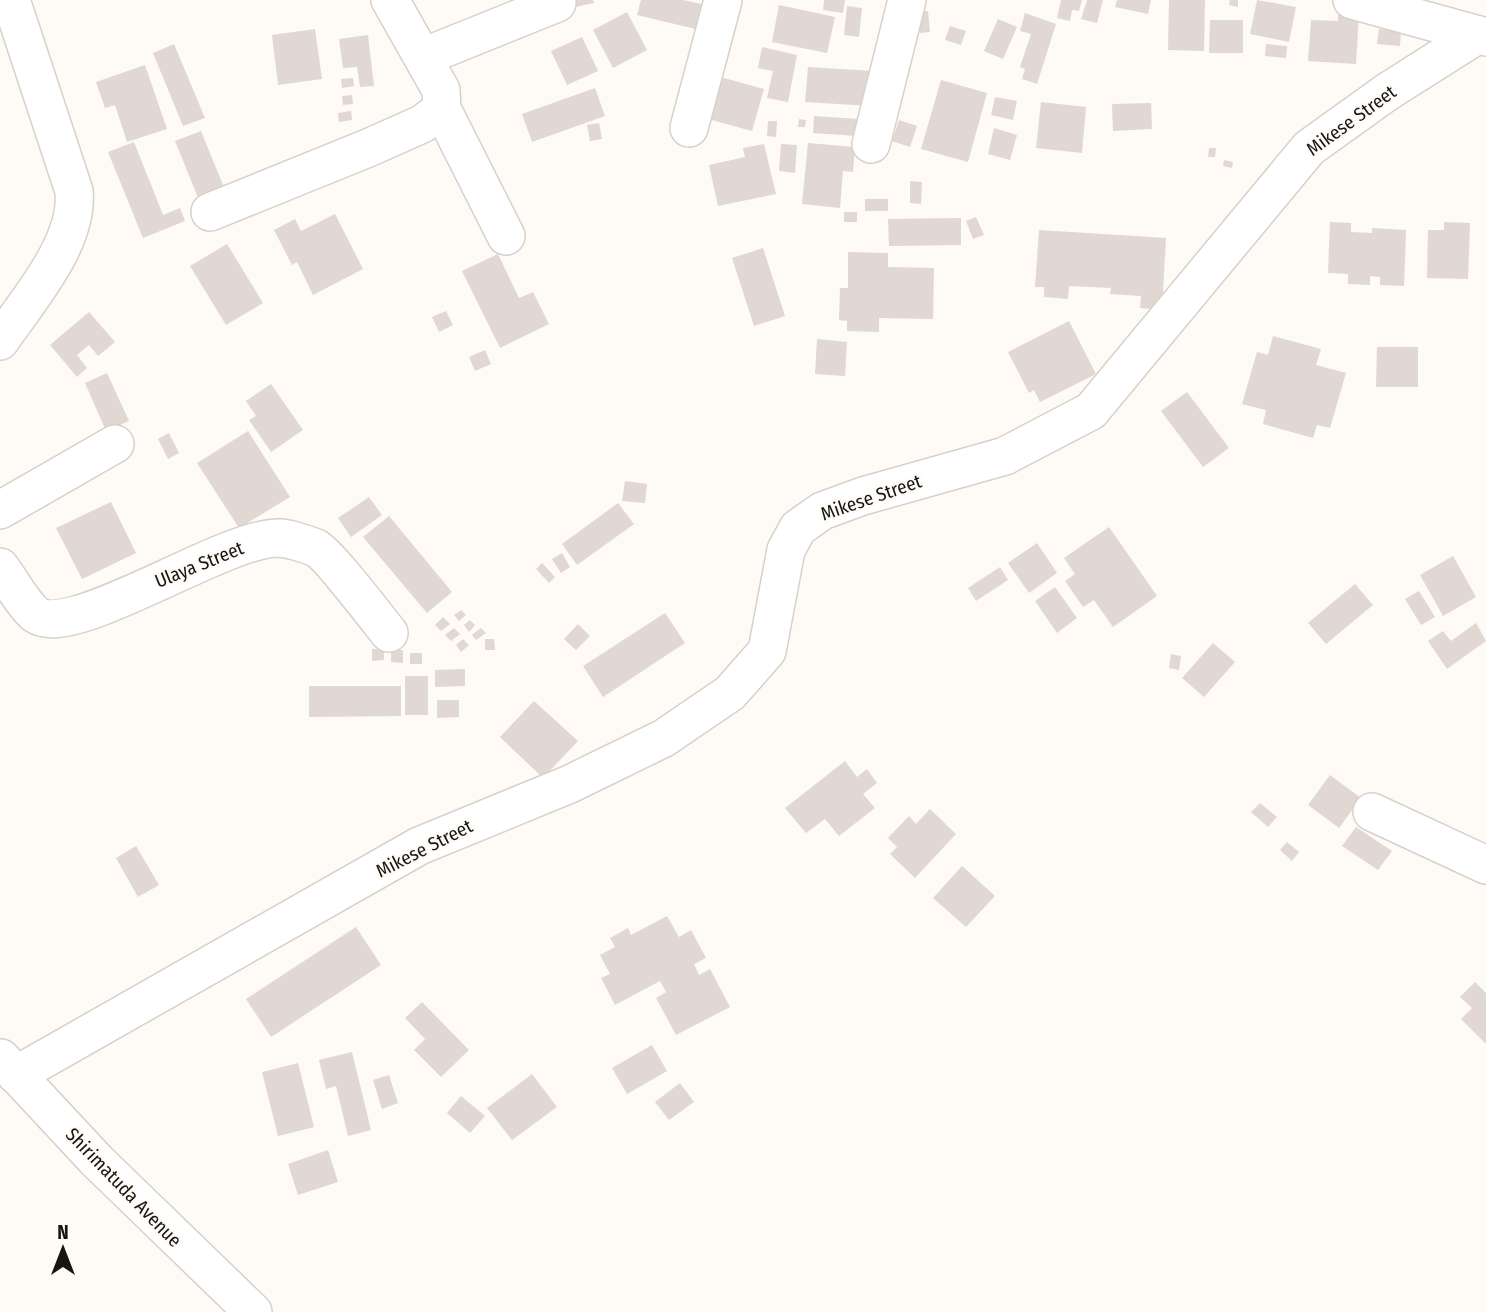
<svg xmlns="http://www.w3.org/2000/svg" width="1486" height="1312" viewBox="0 0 1486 1312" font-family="'Fira Sans Condensed',sans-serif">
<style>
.building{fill:#e1d7d3}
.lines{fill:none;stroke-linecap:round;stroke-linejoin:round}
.minor-casing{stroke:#d8d1ca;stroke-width:40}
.minor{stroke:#fff;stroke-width:37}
.labels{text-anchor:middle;stroke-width:5;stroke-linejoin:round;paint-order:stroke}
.street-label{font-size:19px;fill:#171512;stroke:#fefaf6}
</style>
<rect width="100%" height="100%" fill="#fefaf6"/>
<path class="building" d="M573,0H593L594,3L575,7Z
M641,0H683L710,6L704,31L637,15Z
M824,0H845L843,13L823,10Z
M1061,0H1082L1079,11L1072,10L1070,21L1057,18Z
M1087,0H1103L1097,23L1081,19Z
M1117,0H1151L1148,14L1115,7Z
M1169,0H1205L1204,51L1168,50Z
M1230,0H1238V7L1229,5Z
M1257,0L1296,7L1289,42L1250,34Z
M779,5L835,17L827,53L772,42Z
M847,6L862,8L859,37L844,35Z
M928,11L930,32L920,33L918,12Z
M627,12L647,50L613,68L593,30Z
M1338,12L1359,14L1356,64L1308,61L1311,20L1338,21Z
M1025,13L1056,24L1037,84L1022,79L1025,69L1020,67L1031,34L1020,31Z
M998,19L1017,27L1003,59L984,51Z
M1210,20H1243V53H1209Z
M950,26L966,31L961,45L945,40Z
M315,29L322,79L278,85L272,35Z
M1379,29L1401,31L1400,46L1377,44Z
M368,35L374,86L360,87L357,67L343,68L339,39Z
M582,37L598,71L567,85L551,51Z
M174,44L205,118L183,126L153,53Z
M1266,44L1287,46L1286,58L1265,56Z
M762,47L797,55L788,102L767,98L773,71L758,68Z
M145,65L167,129L127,142L115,105L105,108L96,82Z
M808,67L873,71L871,106L805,102Z
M713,75L764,89L752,131L701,117Z
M353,78L354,86L342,88L341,79Z
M941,80L987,93L968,162L921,149Z
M595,88L605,116L532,142L522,114Z
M352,95L353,104L343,105L342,96Z
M995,97L1017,101L1013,120L991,115Z
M1041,102L1086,107L1082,153L1036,148Z
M1151,103L1152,129L1113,131L1112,104Z
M351,111L352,120L339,122L338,113Z
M814,116L859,119L858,136L813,133Z
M799,119L806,120L805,127H798Z
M899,120L917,126L910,147L892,141Z
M768,121H777L776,137L767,136Z
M599,123L602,139L590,141L587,125Z
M994,128L1017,135L1010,160L988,154Z
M201,131L227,195L201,205L175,141Z
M134,142L163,215L180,208L185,221L143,238L108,152Z
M808,143L855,147L853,172L843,171L840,208L802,204Z
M764,144L776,194L718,206L709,165L745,157L743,148Z
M781,144L797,145L795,173L779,171Z
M1209,148H1216L1215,157H1208Z
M1224,160L1233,162L1232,168L1223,166Z
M910,181L922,182L921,204L910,203Z
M865,199H888V211H865Z
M844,212H857V222H844Z
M335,214L363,269L313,295L297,262L292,265L274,230L295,219L301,231Z
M976,217L984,235L973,239L966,221Z
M961,218V245L889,246L888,219Z
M1330,222L1351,223V232L1372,233V228L1406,230L1404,286L1380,285V277L1370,276V285L1348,284V274L1328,273Z
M1444,222L1470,223L1468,279L1427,278L1428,230H1444Z
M1039,230L1166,238L1162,310L1140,308L1141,296L1110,294L1111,288L1069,286L1068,299L1044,297V287H1035Z
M227,244L263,303L226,325L190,266Z
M763,248L785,316L754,326L732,258Z
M848,252L888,253V267L934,268L933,319L879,318V332L847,331V321L839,320L840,288H848Z
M498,254L519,298L533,292L549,324L500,348L462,271Z
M446,311L453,325L439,332L432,317Z
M89,312L115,342L98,356L89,345L77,355L87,368L77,377L50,345Z
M1069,321L1096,374L1040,402L1034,390L1029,393L1008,352Z
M1273,336L1321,349L1316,365L1346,373L1330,428L1317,425L1313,438L1263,424L1266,410L1242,404L1257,352L1268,355Z
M817,339L847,342L845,376L815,374Z
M1377,347H1418V387H1376Z
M485,350L491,364L475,371L469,357Z
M107,373L129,421L106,431L85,383Z
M271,384L303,430L271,452L249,420L256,416L246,401Z
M1187,392L1229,448L1203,467L1161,411Z
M248,431L290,497L239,528L197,463Z
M169,433L179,453L168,459L158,439Z
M625,481L647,484L645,503L622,501Z
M369,497L382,515L351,537L338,518Z
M111,502L136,553L82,579L56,528Z
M618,503L634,524L577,565L562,544Z
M389,516L452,592L427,613L363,537Z
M1109,527L1157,596L1113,627L1094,600L1083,607L1065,581L1075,574L1064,558Z
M1037,543L1057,573L1029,593L1008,563Z
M562,553L570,567L561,573L552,559Z
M1453,556L1476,597L1443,616L1420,575Z
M542,563L555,577L549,583L536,569Z
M1000,567L1008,580L976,601L968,588Z
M1355,584L1373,605L1326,644L1308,623Z
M1055,587L1077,618L1057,633L1035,601Z
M1419,591L1435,617L1421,625L1405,599Z
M461,610L466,615L459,621L454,615Z
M665,613L685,643L603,697L583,666Z
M443,617L450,624L441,631L435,625Z
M470,620L475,625L469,632L464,625Z
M1476,623L1486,641L1447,669L1428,641L1443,631L1451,641Z
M578,624L590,636L576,650L564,639Z
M454,628L460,634L451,641L445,635Z
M481,628L486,633L476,640L472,635Z
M463,639L469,645L461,652L456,645Z
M485,639H494L495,650H485Z
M1213,643L1235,662L1204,697L1182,678Z
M372,649H384V660L372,661Z
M391,650H403V663L391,662Z
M410,653H422V664H410Z
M1171,654L1181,656L1179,670L1169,668Z
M465,669V686L435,687V670Z
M405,676H428V715H405Z
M309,686H401V716L309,717Z
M437,700H459V717L437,718Z
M534,701L578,741L543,778L500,737Z
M845,761L857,777L867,769L877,783L863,794L875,808L839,836L825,819L806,833L785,808Z
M1330,775L1361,798L1339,828L1308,805Z
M1260,803L1277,817L1268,827L1251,812Z
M930,809L956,834L915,878L890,854L897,847L888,838L909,816L916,824Z
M1356,827L1392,851L1378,870L1342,846Z
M1287,842L1299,852L1292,861L1280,850Z
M136,846L159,885L138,897L116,858Z
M962,866L995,896L966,927L933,898Z
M667,916L679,937L691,930L706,958L694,964L699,975L710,969L730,1007L676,1035L656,998L666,992L660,981L615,1005L601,978L610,974L600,955L615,947L610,938L628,928L631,935Z
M356,927L381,965L271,1037L246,999Z
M1475,982L1486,993V1044L1461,1019L1472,1008L1460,997Z
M422,1002L469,1050L441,1077L414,1050L425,1039L405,1018Z
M652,1045L667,1071L627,1094L612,1068Z
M352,1052L371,1130L348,1136L336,1086L326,1089L319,1060Z
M298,1063L314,1127L278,1136L262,1072Z
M532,1074L557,1107L512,1140L487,1108Z
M389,1075L398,1103L382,1109L373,1080Z
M680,1083L694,1102L669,1120L655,1102Z
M461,1096L485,1116L470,1133L447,1113Z
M328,1150L338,1182L298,1195L288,1164Z"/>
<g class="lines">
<g class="minor-casing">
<path id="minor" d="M1352,0L1486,37
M423,57L557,3
M442,109L506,236
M689,128L723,0
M871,144L907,0
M210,212L368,148L422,124L442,109L441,90L390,0
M0,341C28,300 79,243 74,191L11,0
M0,510L115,444
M0,567C11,581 22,603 35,614C71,642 224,536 280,538C290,539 307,544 316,548C328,554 377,618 389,633
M1372,812L1486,865
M1,1058L97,1161L253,1312
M16,1075L419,846L570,784L664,738L730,693L767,651L786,550L798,528L822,511L863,496L1005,456L1091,411L1309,148L1387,92L1477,35"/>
</g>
<use href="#minor" class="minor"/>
</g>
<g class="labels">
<g class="street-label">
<text transform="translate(1351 120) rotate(-36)" y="7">Mikese Street</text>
<text transform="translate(871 497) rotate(-19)" y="7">Mikese Street</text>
<text transform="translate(199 564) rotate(-22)" y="7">Ulaya Street</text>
<text transform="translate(424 848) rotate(-27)" y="7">Mikese Street</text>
<text transform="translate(124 1187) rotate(46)" y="7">Shirimatuda Avenue</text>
</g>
</g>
<g transform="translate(63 1249)" stroke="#fefaf6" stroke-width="5" paint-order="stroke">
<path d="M0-5L12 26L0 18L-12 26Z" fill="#171512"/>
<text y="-10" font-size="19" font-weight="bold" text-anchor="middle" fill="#171512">N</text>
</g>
</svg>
